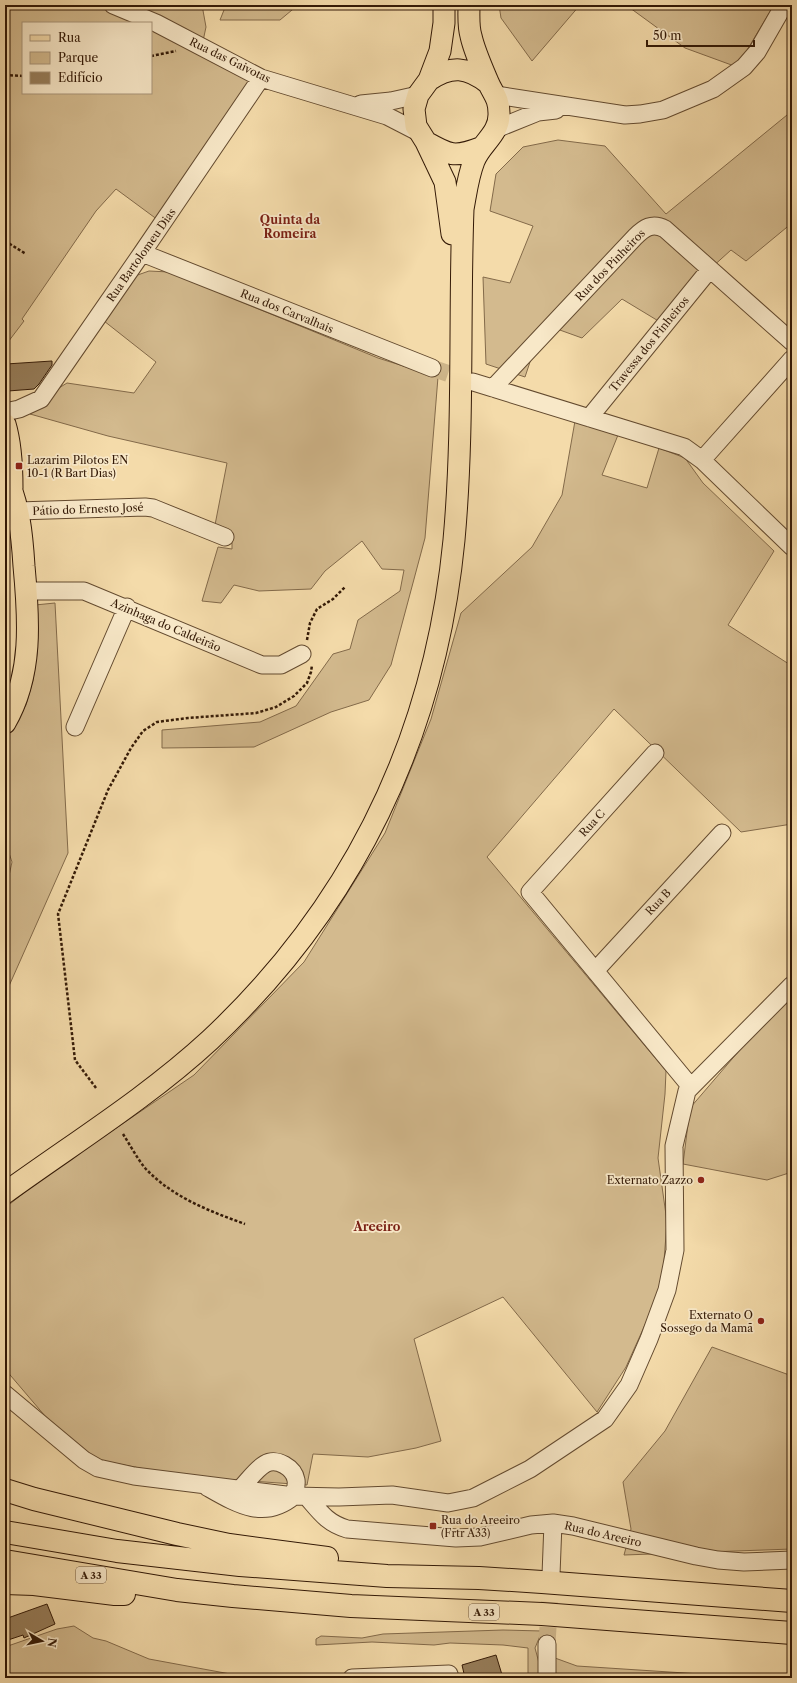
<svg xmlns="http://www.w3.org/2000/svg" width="797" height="1683" viewBox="0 0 797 1683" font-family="'Libre Caslon Text',serif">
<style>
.green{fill:#d3ba8e;stroke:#836a4a}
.building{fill:#977e5b;stroke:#331906}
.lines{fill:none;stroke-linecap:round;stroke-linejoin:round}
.minor-tunnel{stroke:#cdb489;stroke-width:17;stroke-dasharray:17 8;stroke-linecap:butt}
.minor-casing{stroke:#634a2f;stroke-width:19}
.major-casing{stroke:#331906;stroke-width:23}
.highway-casing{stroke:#331906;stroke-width:24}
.path{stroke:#331906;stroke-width:2.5;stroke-dasharray:3 2;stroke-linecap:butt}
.minor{stroke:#f8e8c8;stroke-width:17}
.major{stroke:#f4dbaa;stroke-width:21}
.highway{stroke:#f4dbaa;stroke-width:22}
.poi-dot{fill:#8f2418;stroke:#f8e8c8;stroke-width:1.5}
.labels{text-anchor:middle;stroke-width:3.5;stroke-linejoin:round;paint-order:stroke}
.shield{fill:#f8e8c8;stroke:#6e5740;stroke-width:1}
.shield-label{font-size:10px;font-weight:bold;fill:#331906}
.street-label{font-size:11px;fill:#331906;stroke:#f8e8c8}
.poi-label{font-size:11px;fill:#331906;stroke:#f8e8c8;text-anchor:start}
.neighbourhood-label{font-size:12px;font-weight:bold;fill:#7a1f14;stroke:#f8e8c8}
</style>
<rect width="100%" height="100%" fill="#f4dbaa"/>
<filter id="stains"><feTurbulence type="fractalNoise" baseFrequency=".005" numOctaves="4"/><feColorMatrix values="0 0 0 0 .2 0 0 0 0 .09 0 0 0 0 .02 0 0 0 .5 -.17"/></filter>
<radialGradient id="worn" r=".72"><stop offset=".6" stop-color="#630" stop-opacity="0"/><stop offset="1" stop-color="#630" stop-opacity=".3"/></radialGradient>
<path class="green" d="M5,5H103L138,23H23V93H151V29L252,80L158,220L116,189L96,211L22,319L24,321L5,346Z
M127,5H202L206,27L203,41Z
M226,5H298L280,20H220Z
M499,5H580L532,61L501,18Z
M626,5H774L737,67L685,48Z
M787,115L792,121V223L746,261L731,250L710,269L665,325L622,299L582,338L557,329L537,341L525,377L486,364L483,277L510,283L533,226L490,211L496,174L523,147L558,140L605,146L666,214Z
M149,271L169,272L378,358L438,377L425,538L391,665L369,700L331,712L254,747L162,748V730L260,722L296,706L333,654L350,649L358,620L400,591L404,570L382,569L362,541L325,571L311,589L259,591L234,585L221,603L202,601L218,547L232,549V532L215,525L227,463L108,436L30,414L54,391L67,383L134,393L156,362L104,321L132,277Z
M575,421L618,435L602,475L647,488L659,448L685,458L703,483L774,551L728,625L792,666V824L741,832L614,709L487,857L666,1071L665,1094L658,1158L667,1222L662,1287L626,1367L597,1412L503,1297L414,1339L441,1441L416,1448L368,1457L313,1454L307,1485L181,1476L98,1460L51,1423L5,1369V1208L37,1182L194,1075L304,962L385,833L431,719L461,613L532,547L562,495Z
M55,603L68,853L5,995V894L12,862L8,850L5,846V737L16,722L26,705L33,680L37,654L38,630L35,605Z
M792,993V1172L767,1180L683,1164L690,1108L775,1009Z
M712,1347L792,1376V1549L624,1555L631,1529L623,1482L665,1431Z
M74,1626L93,1638L106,1641L149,1659L252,1678H5V1647L57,1629Z
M503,1630L542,1631L535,1648L543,1678H528V1648L503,1645L450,1643L434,1645L372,1642L316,1645V1639L321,1636L362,1638L383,1634Z
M555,1658L577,1666L762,1678H554Z"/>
<path class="building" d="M52,361V365L39,384L34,389L8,391L6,364Z
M47,1604L55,1624L24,1638L23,1635L5,1641V1619Z
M496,1655L503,1678H465L462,1665Z"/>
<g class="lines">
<path class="minor-tunnel" d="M432,368L473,382
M547,1644L551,1575"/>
<g class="minor-casing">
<path id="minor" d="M113,5L156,23L261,78L387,116L420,133
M496,95L625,115L640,114L663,110L713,89L744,67L757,52L784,5
M361,104L391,101L418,95
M496,129L538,112L556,110
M142,253L432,368
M473,382L684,447L702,460L792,547
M493,388L635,237C644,228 652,222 665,229L792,342
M5,412L19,409L41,399L142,253L261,78
M589,418L710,269
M702,460L792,359
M18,511L145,507L153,508L225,537
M27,591H84L262,665H281L302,654
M75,727L127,607
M655,753L530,892L691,1087
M595,971L722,833
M5,1394L84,1460L98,1468L134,1476L294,1496L339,1497L392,1495L448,1503L473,1498L530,1469L605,1419L629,1385L649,1339L667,1290L675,1250L674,1146L687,1091L792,985
M207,1487C237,1504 264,1521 294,1496C295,1491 297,1485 296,1480C294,1468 277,1457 265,1464C256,1469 248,1481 240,1489
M307,1497C320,1512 327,1523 347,1529L456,1538L480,1537L531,1525L553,1523L573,1526L696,1556L718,1560L744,1562L792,1560
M551,1575L553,1523
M547,1644V1678
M352,1678L449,1674L450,1678"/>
</g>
<g class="major-casing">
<path id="major" d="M444,5V23L440,51L429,80L418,95L414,109L416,126L426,142L445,182L452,234
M429,80C452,65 467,67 488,83
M426,142C449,155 454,158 480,148
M5,424C11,444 12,467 12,488
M5,474C19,503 22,534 24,566C29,619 33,675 5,723
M5,1193C74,1143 147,1098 210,1040C354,905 435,736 454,540C464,430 459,319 463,209C466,193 468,176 474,161C481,143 500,134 499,113C499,98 493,94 488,82C482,68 474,50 471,36C468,26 469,15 469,5"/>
</g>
<g class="highway-casing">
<path id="highway" d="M5,1490L34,1499L177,1534L229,1545L327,1558
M5,1532L117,1551L240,1565L387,1576L479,1578L542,1582L792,1601
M5,1561L177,1590L233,1596L351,1606L542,1614L792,1633
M5,1583L34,1584L115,1594H124"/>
</g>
<path class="path" d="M151,56L176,51
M5,75L23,76
M5,241L26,254
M307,640L310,623L317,609L333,599L345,587
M96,1088L75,1060L58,914L108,790L131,748L143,731L157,722L188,718L256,713L276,707L294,696L307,683L311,672L312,665
M123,1134C130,1145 137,1158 145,1168C172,1197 209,1211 245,1224"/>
<use href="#minor" class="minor"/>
<use href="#major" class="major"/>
<use href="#highway" class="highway"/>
</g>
<g class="poi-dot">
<rect x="15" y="462" width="8" height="8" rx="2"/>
<circle cx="701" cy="1180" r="4"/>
<circle cx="761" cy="1321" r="4"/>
<rect x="429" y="1522" width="8" height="8" rx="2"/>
</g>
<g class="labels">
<g class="shield">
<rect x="76" y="1567" width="30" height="16" rx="3"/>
<rect x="469" y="1604" width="30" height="16" rx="3"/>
</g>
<g class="shield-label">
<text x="91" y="1579">A 33</text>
<text x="484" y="1616">A 33</text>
</g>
<g class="street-label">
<text transform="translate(230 60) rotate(26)" y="4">Rua das Gaivotas</text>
<text transform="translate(141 255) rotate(-55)" y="4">Rua Bartolomeu Dias</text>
<text transform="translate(610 265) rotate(-46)" y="4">Rua dos Pinheiros</text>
<text transform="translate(287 311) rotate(22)" y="4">Rua dos Carvalhais</text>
<text transform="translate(649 344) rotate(-51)" y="4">Travessa dos Pinheiros</text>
<text transform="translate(88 509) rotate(-2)" y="4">Pátio do Ernesto José</text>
<text transform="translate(166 625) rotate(23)" y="4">Azinhaga do Caldeirão</text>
<text transform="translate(592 823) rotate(-48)" y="4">Rua C</text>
<text transform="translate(658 902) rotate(-47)" y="4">Rua B</text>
<text transform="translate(603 1534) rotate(13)" y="4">Rua do Areeiro</text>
</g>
<g class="poi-label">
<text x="27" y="464">Lazarim Pilotos EN<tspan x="27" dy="13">10-1 (R Bart Dias)</tspan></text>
<text x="693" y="1184" text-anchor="end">Externato Zazzo</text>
<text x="753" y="1319" text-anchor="end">Externato O<tspan x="753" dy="13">Sossego da Mamã</tspan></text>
<text x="441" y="1524">Rua do Areeiro<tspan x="441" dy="13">(Frtr A33)</tspan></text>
</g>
<g class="neighbourhood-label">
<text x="290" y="224">Quinta da<tspan x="290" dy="14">Romeira</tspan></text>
<text x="377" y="1231">Areeiro</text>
</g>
</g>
<rect width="797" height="1683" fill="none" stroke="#f4dbaa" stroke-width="20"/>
<rect x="6" y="6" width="785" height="1671" fill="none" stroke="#331906" stroke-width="2"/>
<rect x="10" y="10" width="777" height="1663" fill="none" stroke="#331906"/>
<rect x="22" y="22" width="130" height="72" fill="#f8e8c8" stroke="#a9957a"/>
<rect x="30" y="35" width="20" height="6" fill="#f4dbaa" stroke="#a9957a"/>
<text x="58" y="42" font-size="12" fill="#331906">Rua</text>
<rect x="30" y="52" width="20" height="12" fill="#d3ba8e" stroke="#a9957a"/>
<text x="58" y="62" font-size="12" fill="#331906">Parque</text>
<rect x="30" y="72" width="20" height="12" fill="#977e5b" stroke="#a9957a"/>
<text x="58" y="82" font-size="12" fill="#331906">Edifício</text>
<g transform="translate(42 1641) rotate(99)" stroke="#f8e8c8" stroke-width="3" paint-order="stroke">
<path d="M0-3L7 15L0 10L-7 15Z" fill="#331906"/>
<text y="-6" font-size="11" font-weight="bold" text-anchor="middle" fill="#331906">N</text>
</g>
<path d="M647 40v6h107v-6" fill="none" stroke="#331906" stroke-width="2"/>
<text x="653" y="40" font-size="12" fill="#331906" stroke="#f8e8c8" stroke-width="3" paint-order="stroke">50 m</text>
<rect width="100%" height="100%" filter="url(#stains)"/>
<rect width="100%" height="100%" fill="url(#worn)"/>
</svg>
